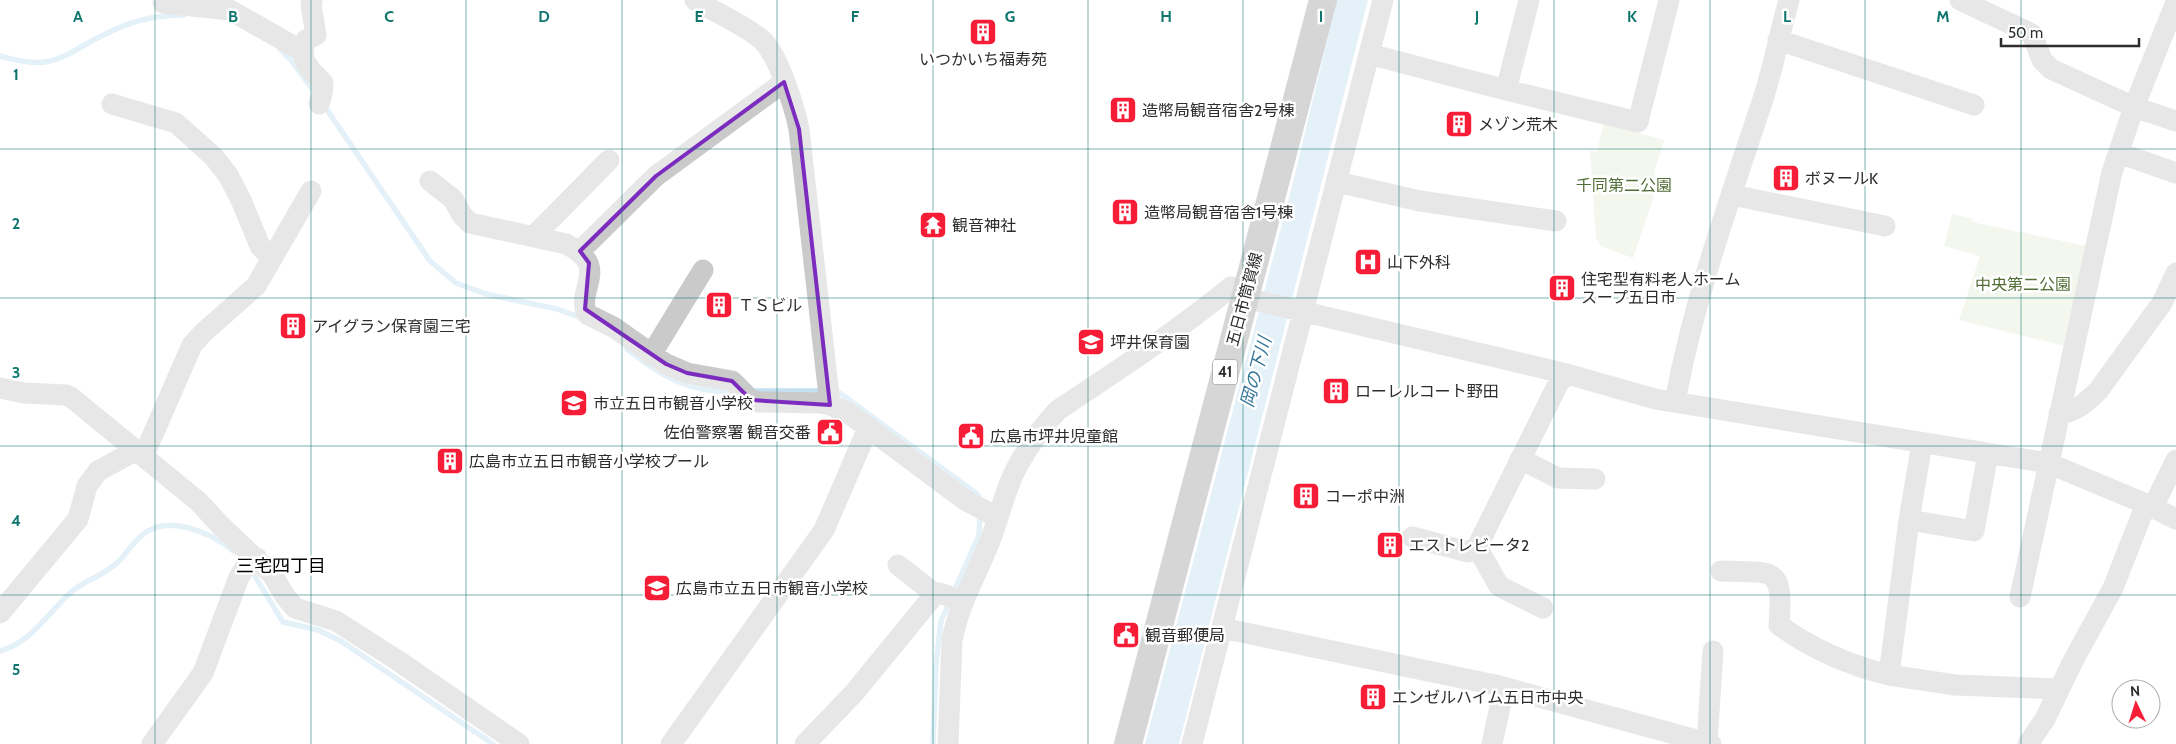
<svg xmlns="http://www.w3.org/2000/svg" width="2176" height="744" viewBox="0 0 2176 744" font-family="Cabin,'Noto Sans JP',sans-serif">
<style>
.green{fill:#e5edd9}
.water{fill:#c3e0ef}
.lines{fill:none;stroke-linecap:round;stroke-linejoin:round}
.stream{stroke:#c3e0ef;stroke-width:5.5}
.street{stroke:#cacaca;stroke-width:21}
.primary{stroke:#a5a5a5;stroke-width:28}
.marked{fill:none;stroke:#7b2cbf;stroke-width:4;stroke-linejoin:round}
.grid{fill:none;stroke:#0f766e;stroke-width:1;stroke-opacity:0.55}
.labels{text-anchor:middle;stroke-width:5;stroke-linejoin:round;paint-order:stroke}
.shield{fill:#fff;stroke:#6c6c6c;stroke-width:1}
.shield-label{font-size:15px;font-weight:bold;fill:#2d2d2d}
.poi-label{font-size:16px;fill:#2d2d2d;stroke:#fff;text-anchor:start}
.park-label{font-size:16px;fill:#536d36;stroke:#fff}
.street-label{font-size:16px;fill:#2d2d2d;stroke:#fff}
.water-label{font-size:18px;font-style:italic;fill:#337597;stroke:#fff}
.neighbourhood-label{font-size:18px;fill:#000;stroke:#fff}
.grid-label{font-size:16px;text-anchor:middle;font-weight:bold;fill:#0f766e;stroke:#fff;stroke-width:5;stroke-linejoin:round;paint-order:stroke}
</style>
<rect width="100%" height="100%" fill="#fff"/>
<path class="green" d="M1604,123L1664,140L1654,173L1658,185L1633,258L1601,246L1596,238L1590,150L1597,152Z
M1952,214L1973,219L1972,222L2091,247L2069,347L1959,320L1980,256L1944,246Z"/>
<path class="water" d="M1337,0H1368L1179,744H1145L1292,186Z"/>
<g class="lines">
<path class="stream" d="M280,49L291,60L316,94
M0,56C59,74 65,51 114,30C135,20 161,15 184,15
M323,104L430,261L456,283L486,294L557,309L582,318
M627,349C661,376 688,392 733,392
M752,391H823
M832,391H837L977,494L981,500
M251,570L283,622L318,630L341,641L493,744
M0,651C32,642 47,614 70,593C84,580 104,576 118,562C126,554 132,544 141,536C167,512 211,533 235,552
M933,744L936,664L941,621L979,535L980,514"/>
<path class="street" d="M312,0L311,5L316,35L306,40C298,62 309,67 323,83L322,94L319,104
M695,0C716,13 743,24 762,40C779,56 794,106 799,129L830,405L847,412L965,500L997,517
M1960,0L2032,34L2042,60L2051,69L2134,107L2176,121
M163,3L230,10L302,51
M1778,40L1974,105
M1369,54L1506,90L1638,122L1669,0
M1506,90L1529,0
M112,104L176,123L214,157L228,175L241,200L260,246L272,259
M2119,153L2176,173
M430,181L453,199L462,215L470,223L566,244C612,267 575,289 587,314L615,328L666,364L687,373L732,381L751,400L759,402L822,403L830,405
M1337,182L1420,201L1556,221
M1732,195L1885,226
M534,236L609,160
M580,251L656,176L784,82
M651,355L703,270
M0,388L24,393L66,395L72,398L199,502L220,525L272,574L285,596L295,608L336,621L400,662L519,744
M1675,402C1694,298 1731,196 1764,96C1774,64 1780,32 1789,0
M2059,413C2075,414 2087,401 2098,391L2162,303L2176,273
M1922,443L1909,520L1889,675L1955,685L2058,689
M144,455L192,345L204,332L256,286L311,191
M1520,459L1558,478L1595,479
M2153,507L2176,460
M1909,520L1974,531L1988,453
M1412,537L1468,552L1477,547L1559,382L1567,374
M1477,547L1499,586L1543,608
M898,565L935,594
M1721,571C1773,573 1784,564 1779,625C1813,650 1848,665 1889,675
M2020,597L2112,172L2134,107L2176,2
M0,613L78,519L87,486L98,471L135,451
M1222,628L1495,685L1711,744
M1707,743L1713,651
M152,744L203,673L239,577L244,569L257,558
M671,744L824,530L868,428
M805,744L854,693L935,594L939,593L963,601
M948,744L952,640C959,604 977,574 990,541C999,518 1004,494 1014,473C1024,452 1042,427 1058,410C1117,371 1176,332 1231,287L1254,300L1567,374L1655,399L2048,463L2146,504L2176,519
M1192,744L1383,0
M1492,744L1504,688
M2028,744L2045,719L2073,661L2113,588L2146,504"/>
<path class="primary" d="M1128,744L1323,0"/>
</g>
<path d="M0 0H2176V744H0ZM784,82L799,129L830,405L751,400L732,381L687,373L666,364L585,309L589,263L580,251L656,176Z" fill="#fff" fill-opacity=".55" fill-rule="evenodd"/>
<path class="marked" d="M784,82L799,129L830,405L751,400L732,381L687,373L666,364L585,309L589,263L580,251L656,176Z"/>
<path class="grid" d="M155,0V744M311,0V744M466,0V744M622,0V744M777,0V744M933,0V744M1088,0V744M1243,0V744M1399,0V744M1554,0V744M1710,0V744M1865,0V744M2021,0V744M0,149H2176M0,298H2176M0,446H2176M0,595H2176"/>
<defs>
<g id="building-square" transform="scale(1.4375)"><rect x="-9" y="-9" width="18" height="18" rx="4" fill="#f71d37" stroke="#fff"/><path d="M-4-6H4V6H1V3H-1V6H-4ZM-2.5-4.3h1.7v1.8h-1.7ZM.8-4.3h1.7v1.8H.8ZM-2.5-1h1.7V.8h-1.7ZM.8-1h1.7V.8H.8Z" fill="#fff"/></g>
<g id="temple-square" transform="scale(1.4375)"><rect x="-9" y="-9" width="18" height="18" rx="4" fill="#f71d37" stroke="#fff"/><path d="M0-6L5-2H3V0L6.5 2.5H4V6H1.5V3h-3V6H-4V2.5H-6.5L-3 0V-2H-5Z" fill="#fff"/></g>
<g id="hospital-square" transform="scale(1.4375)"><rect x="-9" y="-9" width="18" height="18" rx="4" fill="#f71d37" stroke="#fff"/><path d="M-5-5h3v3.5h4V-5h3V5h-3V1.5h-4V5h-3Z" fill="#fff"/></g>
<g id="school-square" transform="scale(1.4375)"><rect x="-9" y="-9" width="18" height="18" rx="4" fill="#f71d37" stroke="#fff"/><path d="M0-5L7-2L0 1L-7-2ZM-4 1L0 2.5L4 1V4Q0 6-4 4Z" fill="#fff"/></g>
<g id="civic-square" transform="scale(1.4375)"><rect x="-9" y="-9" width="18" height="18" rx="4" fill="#f71d37" stroke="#fff"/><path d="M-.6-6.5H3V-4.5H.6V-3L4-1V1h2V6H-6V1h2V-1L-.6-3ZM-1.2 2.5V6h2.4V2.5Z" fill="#fff"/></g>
</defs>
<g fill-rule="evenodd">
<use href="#building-square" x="983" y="32"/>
<use href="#building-square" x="1123" y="110"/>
<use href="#building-square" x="1459" y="124"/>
<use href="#building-square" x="1786" y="178"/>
<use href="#building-square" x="1125" y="212"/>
<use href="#temple-square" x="933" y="225"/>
<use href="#hospital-square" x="1368" y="262"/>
<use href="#building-square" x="1562" y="288"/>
<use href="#building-square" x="719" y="305"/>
<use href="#building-square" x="293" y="326"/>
<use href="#school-square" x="1091" y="342"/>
<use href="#building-square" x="1336" y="391"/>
<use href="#school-square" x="574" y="403"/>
<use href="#civic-square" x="830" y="432"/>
<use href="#civic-square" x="971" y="436"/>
<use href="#building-square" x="450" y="461"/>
<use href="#building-square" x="1306" y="496"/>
<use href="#building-square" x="1390" y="545"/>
<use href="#school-square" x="657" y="588"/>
<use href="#civic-square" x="1126" y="635"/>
<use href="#building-square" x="1373" y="697"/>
</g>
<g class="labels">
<rect class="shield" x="1212.5" y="359.5" width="25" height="25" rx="4"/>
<g class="shield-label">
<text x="1225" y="377">41</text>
</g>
<g class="poi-label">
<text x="983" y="65" text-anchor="middle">いつかいち福寿苑</text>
<text x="1142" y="116">造幣局観音宿舎2号棟</text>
<text x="1478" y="130">メゾン荒木</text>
<text x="1805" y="184">ボヌールK</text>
<text x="1144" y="218">造幣局観音宿舎1号棟</text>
<text x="952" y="231">観音神社</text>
<text x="1387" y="268">山下外科</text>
<text x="1581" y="285">住宅型有料老人ホーム<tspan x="1581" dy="18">スープ五日市</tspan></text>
<text x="738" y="311">ＴＳビル</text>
<text x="312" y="332">アイグラン保育園三宅</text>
<text x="1110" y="348">坪井保育園</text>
<text x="1355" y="397">ローレルコート野田</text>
<text x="593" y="409">市立五日市観音小学校</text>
<text x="811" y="438" text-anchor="end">佐伯警察署 観音交番</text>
<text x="990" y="442">広島市坪井児童館</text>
<text x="469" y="467">広島市立五日市観音小学校プール</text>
<text x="1325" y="502">コーポ中洲</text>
<text x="1409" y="551">エストレビータ2</text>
<text x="676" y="594">広島市立五日市観音小学校</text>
<text x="1145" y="641">観音郵便局</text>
<text x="1392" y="703">エンゼルハイム五日市中央</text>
</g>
<g class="park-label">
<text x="1624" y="191">千同第二公園</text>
<text x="2023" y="290">中央第二公園</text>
</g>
<g class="street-label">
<text transform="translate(1244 299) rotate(-75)" y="6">五日市筒賀線</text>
</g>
<g class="water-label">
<text transform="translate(1256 372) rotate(-75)" y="6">岡の下川</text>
</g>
<g class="neighbourhood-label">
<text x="281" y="572">三宅四丁目</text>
</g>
</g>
<g class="grid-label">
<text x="78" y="22">A</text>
<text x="233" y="22">B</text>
<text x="389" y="22">C</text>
<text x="544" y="22">D</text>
<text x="699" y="22">E</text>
<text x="855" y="22">F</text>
<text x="1010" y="22">G</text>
<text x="1166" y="22">H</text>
<text x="1321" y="22">I</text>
<text x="1477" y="22">J</text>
<text x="1632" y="22">K</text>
<text x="1787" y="22">L</text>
<text x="1943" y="22">M</text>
<text x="16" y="80">1</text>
<text x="16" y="229">2</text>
<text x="16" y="378">3</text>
<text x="16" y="526">4</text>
<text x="16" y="675">5</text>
</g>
<g transform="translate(2136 704) rotate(356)"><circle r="24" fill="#ffffff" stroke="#ababab"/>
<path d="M0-4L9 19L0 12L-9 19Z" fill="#f71d37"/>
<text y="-8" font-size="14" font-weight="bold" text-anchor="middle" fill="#2d2d2d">N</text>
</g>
<path d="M2001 38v8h138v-8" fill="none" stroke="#2d2d2d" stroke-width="2.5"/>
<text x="2008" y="38" font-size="15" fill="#2d2d2d" stroke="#ffffff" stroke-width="4" paint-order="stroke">50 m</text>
</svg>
